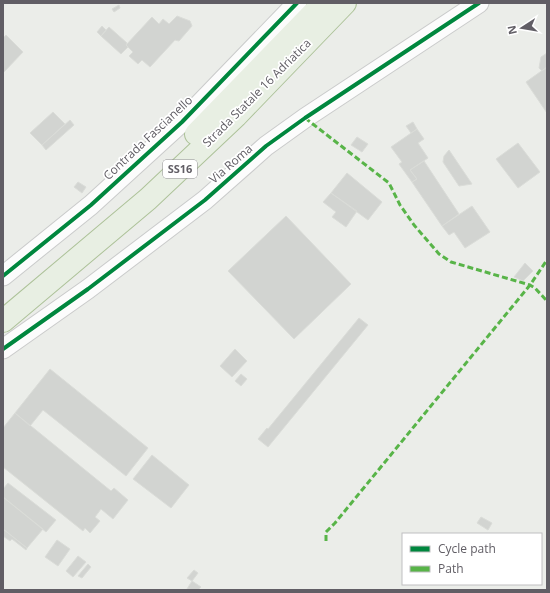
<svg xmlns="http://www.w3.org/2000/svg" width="550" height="593" viewBox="0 0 550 593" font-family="'Open Sans',sans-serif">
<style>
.building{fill:#d2d4d1;stroke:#dadcd8}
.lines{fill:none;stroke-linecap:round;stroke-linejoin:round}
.minor-casing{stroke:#cacbcb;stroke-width:21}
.highway-casing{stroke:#adc299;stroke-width:24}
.minor{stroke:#fcfcfc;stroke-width:19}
.highway{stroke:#e8efe3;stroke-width:22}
.quiet{stroke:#58b448;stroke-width:3;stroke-dasharray:6 3;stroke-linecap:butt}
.cycleway-casing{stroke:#fff;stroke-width:6}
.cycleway{stroke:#00873e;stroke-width:4}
.labels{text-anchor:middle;stroke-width:3.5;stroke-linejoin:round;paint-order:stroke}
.shield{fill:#fff;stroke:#908e93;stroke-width:1}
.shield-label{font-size:11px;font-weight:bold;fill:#615e65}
.street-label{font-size:12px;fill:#615e65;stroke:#fff}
</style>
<rect width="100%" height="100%" fill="#ebede9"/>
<path class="building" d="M119,5L120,8L114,12L112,9Z
M177,16L190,21L192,26L179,41L175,40L150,67L142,60L138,64L129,56L133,52L126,45L152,17L159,24L163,19L169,24Z
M102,26L106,30L101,36L97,32Z
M109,27L127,43L126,45L128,47L121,54L101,36Z
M6,35L23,52L3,73V38Z
M547,53V67L542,71L539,68L541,57Z
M547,67V113L526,82Z
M53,112L65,124L42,145L30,133Z
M70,120L74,125L46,150L42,145Z
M413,122L417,129L411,133L406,126Z
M417,129L424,139L418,143L428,158L410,170L417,179L412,182L399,164L402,162L391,147Z
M357,137L368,144L362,152L351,145Z
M518,143L540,172L518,188L496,159Z
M449,150L472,184L459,186L443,162L444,156Z
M424,161L459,214L442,226L412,182L417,179L410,170Z
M347,173L382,202L368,220L331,193Z
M78,182L86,187L82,193L74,187Z
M331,193L357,211L346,227L332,217L336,212L323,202Z
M472,206L490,232L465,248L454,232L449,235L442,226Z
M286,216L351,284L294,339L228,271Z
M525,263L533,271L523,281L514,277Z
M359,318L368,325L268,447L258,439L267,428L268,429Z
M235,349L247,361L232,377L220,366Z
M50,369L148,448L126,476L43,410L30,426L15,413Z
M241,374L247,379L241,386L235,381Z
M15,413L111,491L114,488L128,500L113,519L101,509L95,517L100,521L90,533L85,528L83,531L3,467V428Z
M152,455L189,485L171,508L133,479Z
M8,483L56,520L46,532L3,497V489Z
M3,497L43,529L27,548L3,529Z
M481,517L492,523L488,530L477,523Z
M3,529L27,548L26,550L12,539L10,541L3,536Z
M57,540L70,549L58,566L45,557Z
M78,556L86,562L73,577L66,571Z
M88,564L91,567L82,578L78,576Z
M194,570L198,573L192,581L187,578Z
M192,581L201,587L198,590L187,589Z"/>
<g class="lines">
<g class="minor-casing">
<path id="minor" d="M3,276L91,205L182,122L297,3
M3,349L88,289L205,200L266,146L305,118L479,3"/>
</g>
<g class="highway-casing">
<path id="highway" d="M196,134L323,3
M3,321L148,199L236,116L345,3"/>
</g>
<use href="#minor" class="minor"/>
<use href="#highway" class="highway"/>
<path class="quiet" d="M305,118L389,183L400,205L414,225L439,254L451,262L530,285L535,288L547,301
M326,541V532L335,523L530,285L547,260"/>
<g class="cycleway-casing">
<path id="cycleway" d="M3,276L91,205L182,122L297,3
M3,349L88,289L205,200L266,146L305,118L479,3"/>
</g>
<use href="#cycleway" class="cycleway"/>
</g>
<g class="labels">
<rect class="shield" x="163" y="160" width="34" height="18" rx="3"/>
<g class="shield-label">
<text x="180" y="173">SS16</text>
</g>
<g class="street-label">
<text transform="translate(257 93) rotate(-45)" y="4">Strada Statale 16 Adriatica</text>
<text transform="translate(148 138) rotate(-43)" y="4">Contrada Fascianello</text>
<text transform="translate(231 164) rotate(-41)" y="4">Via Roma</text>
</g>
</g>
<rect width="550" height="593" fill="none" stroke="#615e65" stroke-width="8"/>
<rect x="402" y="533" width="140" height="52" fill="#ffffff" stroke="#c0bfc1"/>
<rect x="410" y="546" width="20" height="6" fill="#00873e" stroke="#c0bfc1"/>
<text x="438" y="553" font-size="12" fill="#615e65">Cycle path</text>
<rect x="410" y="566" width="20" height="6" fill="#58b448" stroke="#c0bfc1"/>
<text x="438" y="573" font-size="12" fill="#615e65">Path</text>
<g transform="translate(522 28) rotate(258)" stroke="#ffffff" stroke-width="3" paint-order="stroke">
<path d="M0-3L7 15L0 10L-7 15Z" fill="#615e65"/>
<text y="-6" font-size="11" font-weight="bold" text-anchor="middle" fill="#615e65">N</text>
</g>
</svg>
